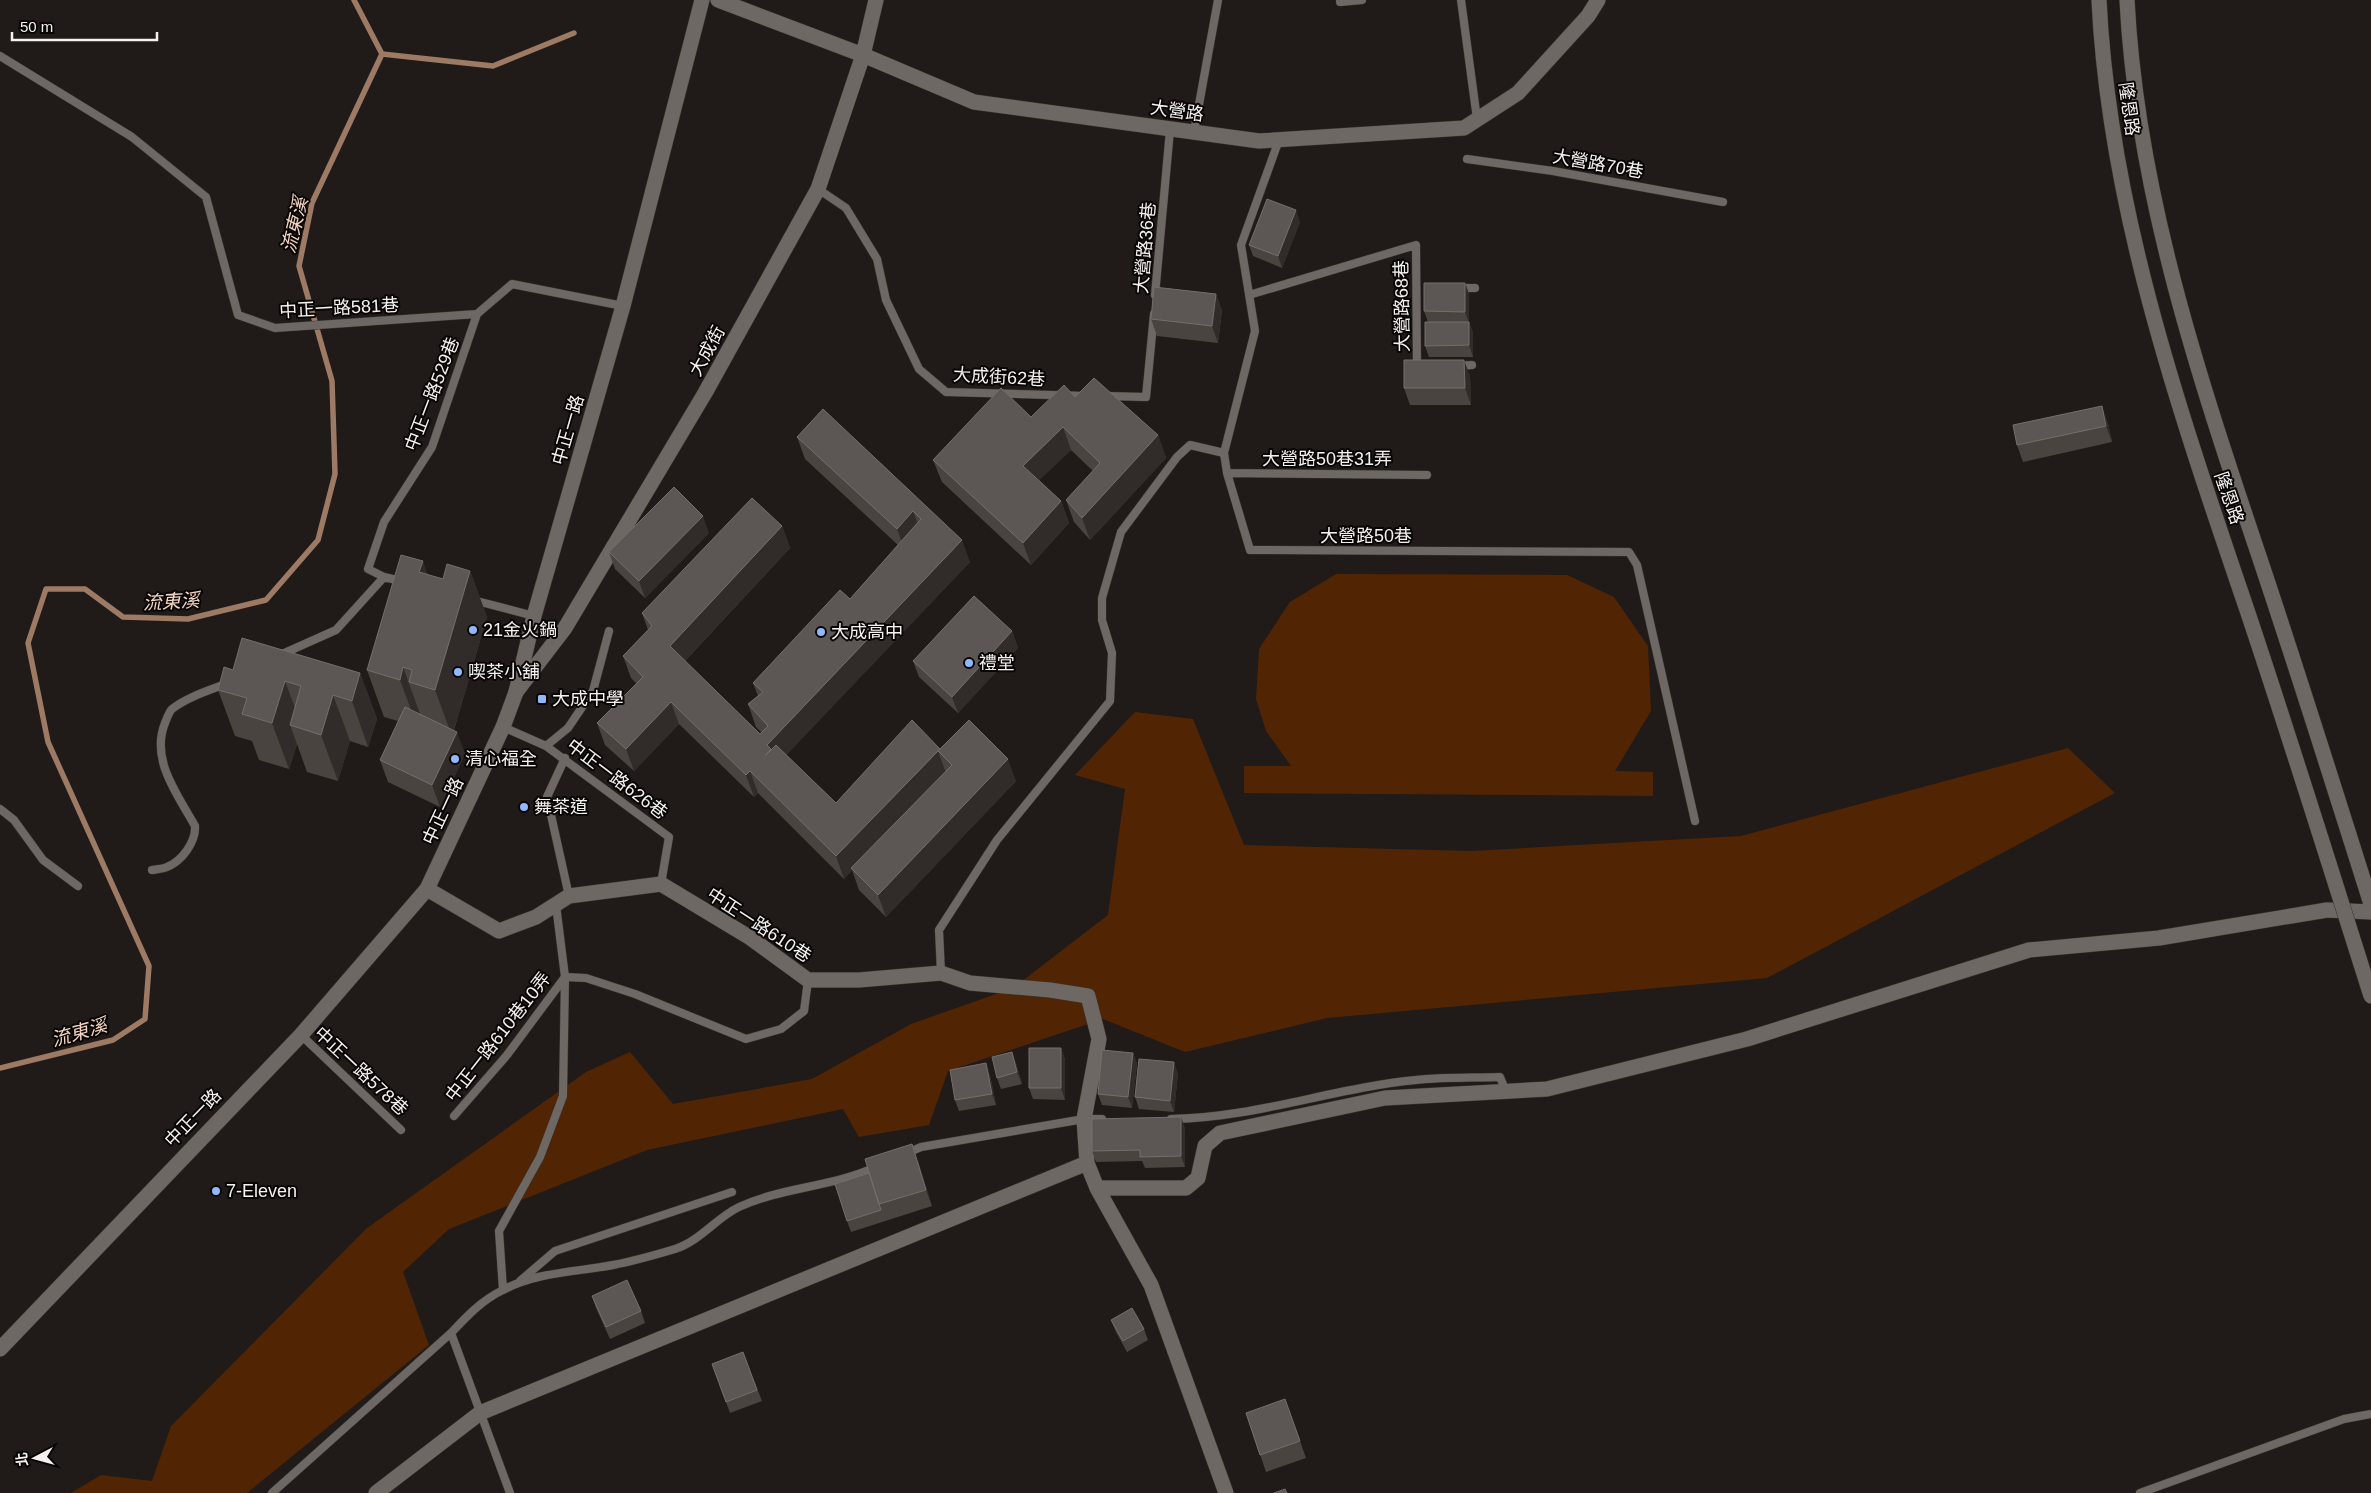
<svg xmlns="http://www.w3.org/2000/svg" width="2371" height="1493" viewBox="0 0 2371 1493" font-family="Arial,'Noto Sans TC',sans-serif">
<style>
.green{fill:#512504}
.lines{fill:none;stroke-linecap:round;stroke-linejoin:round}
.stream{stroke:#9d7a64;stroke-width:5.5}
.lane-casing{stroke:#383533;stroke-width:9}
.street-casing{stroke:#383533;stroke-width:16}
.secondary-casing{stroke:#383533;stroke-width:16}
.lane{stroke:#6e6865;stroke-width:8}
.street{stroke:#6e6865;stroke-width:15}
.secondary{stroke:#6e6865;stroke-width:15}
.secondary-bridge-casing{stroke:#383533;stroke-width:16;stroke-linecap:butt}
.secondary-bridge{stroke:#6e6865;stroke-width:15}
.wall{fill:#4a4441}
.shaded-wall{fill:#312c29}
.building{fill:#5c5754;stroke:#746f6c}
.poi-dot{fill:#92b7fd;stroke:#080605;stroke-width:2}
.labels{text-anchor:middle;stroke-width:4;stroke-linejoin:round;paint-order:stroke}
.street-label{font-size:18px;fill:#f4f1ef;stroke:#080605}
.poi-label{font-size:18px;fill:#f4f1ef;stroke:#080605;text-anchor:start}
.water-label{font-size:19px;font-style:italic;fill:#f5d5c2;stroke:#080605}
</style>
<rect width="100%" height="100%" fill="#201b18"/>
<path class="green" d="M1336,574L1567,575L1614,597L1648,646L1651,711L1615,771L1653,772V796L1244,793V766H1291L1266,731L1256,699L1259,649L1290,602Z
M1135,712L1193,719L1244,845L1472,851L1741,836L2068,748L2115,793L1767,978L1327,1018L1185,1052L1103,1019L948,1071L929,1125L859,1137L843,1109L647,1150L449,1229L403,1272L429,1345L247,1493H71L101,1475L152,1481L171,1426L367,1228L586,1072L630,1052L673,1104L812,1079L911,1024L1013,988L1108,915L1125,789L1075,775Z"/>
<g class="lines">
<path class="stream" d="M382,54L493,66L574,33
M0,1068L113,1040L145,1019L149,966L48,742L28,643L46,589H85L123,617L188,619L266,600L318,540L335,474L332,381L299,266L312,203L382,54L354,0"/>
<g class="lane-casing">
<path id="lane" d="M1461,0L1477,119
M1340,2L1362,0
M0,56L132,137L206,197L238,315L275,328L477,314L512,284L623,306
M1194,132L1218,0
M1279,140L1241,245L1255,331L1224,453L1227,473L1250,550L1629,552L1637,565L1695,821
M1467,159L1553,171L1723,202
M818,189L846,208L877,259L886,300L919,369L946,392L1087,396
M1457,288H1475
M1155,295L1170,130
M1249,295L1416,245L1417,366H1420
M1457,366L1472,365
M1106,396L1146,397L1154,314
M1227,473L1427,475
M401,581L384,577L368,569L384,522L432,447L477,314
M473,600L534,616
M280,655L336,630L384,577
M503,727L546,746L669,837L661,884
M546,746L568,728L593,691L609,631
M565,758L547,797L569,896
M0,809L14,820L43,860L78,886
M152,870C157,869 163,869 167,867C182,861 196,842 195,826C178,795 150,760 165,723C167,718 169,712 172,709C187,697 210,690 228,683
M941,973L939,930L997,840L1110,701L1112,653L1102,620V598L1121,532L1177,457L1190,445L1224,453
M301,1035L401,1130
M454,1116L507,1055L565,977L586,978L635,994L746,1039L781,1029L804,1011L808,980
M1171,1119C1255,1118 1333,1088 1416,1080C1443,1077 1472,1078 1500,1077L1506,1092
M905,1154L921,1147L1084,1119H1102
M520,1281L555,1251L732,1192
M503,1290L499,1231L540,1157L563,1096L565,977L556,905
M451,1333L510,1493
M272,1493L451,1333C467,1316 482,1300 503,1290C536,1272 577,1272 613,1265C634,1261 655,1255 675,1249C700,1241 716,1218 739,1207C782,1187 833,1187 876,1167
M2140,1493L2344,1419L2371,1414"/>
</g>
<g class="street-casing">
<path id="street" d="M718,0L863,55L974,102L1259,141L1464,128L1518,93L1588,16L1598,0
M516,692L565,628L705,393L818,189L863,55L876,0
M427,889L499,931L536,917L569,896L661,884L749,937L808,980H859L941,973L970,983L1050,990L1088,996L1099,1039L1084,1119L1087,1163L1097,1188L1151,1285L1226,1493
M1097,1188H1186L1198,1178L1205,1146L1220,1133L1385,1098L1547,1089L1747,1039L2029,950L2159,938L2327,910L2371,912
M376,1493L480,1413L1087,1163"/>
</g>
<g class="secondary-casing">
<path id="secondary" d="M2127,0C2137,197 2202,386 2264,571C2301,682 2336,793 2371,904
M0,1349L301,1035L427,889L503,727L516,692L534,616L623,306L702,0"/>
</g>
<use href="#lane" class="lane"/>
<use href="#street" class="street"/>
<use href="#secondary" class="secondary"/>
<g class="secondary-bridge-casing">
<path id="secondary-bridge" d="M2099,0C2109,209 2180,413 2247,610C2290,738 2330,867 2371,996"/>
</g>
<use href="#secondary-bridge" class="secondary-bridge"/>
</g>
<path class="wall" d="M1300,222L1282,268L1253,256L1249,245Z
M1465,283L1469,294V322L1473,333V357H1429L1425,346L1428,322L1424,311Z
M1216,294L1222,311L1218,343L1157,336L1151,319Z
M1470,376L1471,405H1410L1404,388Z
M1075,397L1158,435L1166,458L1090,540L1074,522L1066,500L1093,471L1071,450L1039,480L1061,501L1069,523L1031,565L942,482L933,460Z
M823,409L970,562L786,755L836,803L940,750L1016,781L886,917L859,890L852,870L844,879L758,793L754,797L679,724L634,771L605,745L597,723L637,684L631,678L623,656L648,630L642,613L782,526L790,548L685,661L760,734L762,733L756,727L748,704L758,696L753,683L850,599L898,545L805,459L797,437Z
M2108,423L2112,442L2023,462L2017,445Z
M709,533L645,598L615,569L609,552Z
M470,571L487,617L454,730L465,754L440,807L388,782L380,760L398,721L384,717L367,670L428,575L443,579Z
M1012,631L1018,648L958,713L919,677L913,661Z
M233,670L360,673L377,719L368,747L350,741L338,781L307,772L297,744L289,769L259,760L252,741L235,736L218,690Z
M1061,1048L1065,1060V1100L1033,1099L1029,1088Z
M1133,1053L1137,1064L1132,1108L1102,1105L1098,1094Z
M1016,1063L1022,1084L1001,1089L997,1078Z
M1178,1073L1174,1112L1139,1109L1135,1097Z
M990,1075L996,1105L959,1111L955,1100Z
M1181,1117L1185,1129V1167L1145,1168L1142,1161L1096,1162L1092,1151Z
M918,1161L932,1206L851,1232L847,1221Z
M592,1296L641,1311L645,1323L610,1339L596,1308Z
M1111,1320L1144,1329L1148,1340L1127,1352L1116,1332Z
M743,1352L762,1401L730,1413L712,1364Z
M1285,1399L1306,1458L1266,1472L1246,1413Z"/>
<path class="shaded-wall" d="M1296,210L1300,222L1282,268L1278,256Z
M1465,283L1469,294V322L1473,333V357L1469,345V323L1465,312Z
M1216,294L1222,311L1218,343L1212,326Z
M1464,360L1470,376L1471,405L1465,388Z
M2102,406L2108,423L2112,442L2106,426Z
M1063,427L1071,450L1031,488L1023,466Z
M1158,435L1166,458L1090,540L1082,518Z
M1061,501L1069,523L1031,565L1023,543Z
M913,511L921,533L905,551L897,529Z
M703,516L709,533L645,598L639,581Z
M782,526L790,548L678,668L670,646Z
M962,540L970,562L777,765L773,778L767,745Z
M423,561L439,607L419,572Z
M470,571L487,617L452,736L435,690Z
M1012,631L1018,648L958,713L952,697Z
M403,667L420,714L417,726L400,680Z
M360,673L377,719L368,747L352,701Z
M285,681L302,727L290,725L297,744L289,769L272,723Z
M333,695L350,741L338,781L321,735Z
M671,702L679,724L634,771L626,749Z
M457,732L465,754L440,807L432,785Z
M940,749L942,755L938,751L946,773L851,868L852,870L844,879L836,856Z
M1008,759L1016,781L886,917L878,895Z
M750,771L758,793L754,797L746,775Z
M1061,1048L1065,1060V1100L1061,1088Z
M1012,1052L1016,1063L1022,1084L1017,1072Z
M1133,1053L1137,1064L1132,1108L1128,1097Z
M1174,1062L1178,1073L1174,1112L1170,1101Z
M986,1063L990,1075L996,1105L992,1094Z
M1181,1117L1185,1129V1167L1181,1156Z
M912,1144L918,1161L932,1206L926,1190Z"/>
<path class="building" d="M1267,199L1296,210L1278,256L1249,245Z
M1424,283H1465V312L1424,311Z
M1154,287L1216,294L1212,326L1151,319Z
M1425,322H1469V345L1425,346Z
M1404,360H1464L1465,388H1404Z
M1094,378L1158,435L1082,518L1066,500L1100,463L1063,427L1023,466L1061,501L1023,543L933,460L1001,388L1031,417L1064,385L1075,397Z
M2102,406L2106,426L2017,445L2013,425Z
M823,409L962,540L767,745L771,749L765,756L776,745L836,803L912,720L940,749L836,856L750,771L746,775L671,702L626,749L597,723L643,677L623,656L652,626L642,613L752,498L782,526L670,646L760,734L768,726L748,704L763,692L753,683L840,590L850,599L921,519L913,511L897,529L797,437Z
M674,487L703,516L639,581L609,552Z
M401,555L423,561L419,572L443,579L447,564L470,571L435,690L409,682L412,670L403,667L400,680L367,670Z
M974,596L1012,631L952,697L913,661Z
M242,638L360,673L352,701L333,695L321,735L290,725L301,686L285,681L272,723L242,714L247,698L218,690L224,667L233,670Z
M405,707L457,732L432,785L380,760Z
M969,720L1008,759L878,895L851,868L952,765L938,751Z
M1029,1048H1061V1088H1029Z
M1102,1050L1133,1053L1128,1097L1098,1094Z
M1012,1052L1017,1072L997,1078L992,1057Z
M1139,1059L1174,1062L1170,1101L1135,1097Z
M986,1063L992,1094L955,1100L950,1070Z
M1181,1117V1156L1140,1157V1150L1092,1151V1119Z
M912,1144L926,1190L879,1204L865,1159Z
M869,1173L881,1210L847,1221L835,1184Z
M627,1280L641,1311L606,1327L592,1296Z
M1132,1308L1144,1329L1123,1341L1111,1320Z
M743,1352L757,1390L726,1402L712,1364Z
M1285,1399L1300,1441L1260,1455L1246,1413Z
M1285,1489L1287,1493H1274Z"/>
<g class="poi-dot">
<circle cx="473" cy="630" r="5"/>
<circle cx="821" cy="632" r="5"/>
<circle cx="969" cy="663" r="5"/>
<circle cx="458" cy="672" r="5"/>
<rect x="537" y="694" width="10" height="10" rx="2.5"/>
<circle cx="455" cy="759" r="5"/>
<circle cx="524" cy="807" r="5"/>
<circle cx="216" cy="1191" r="5"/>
</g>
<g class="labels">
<g class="street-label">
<text transform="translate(2129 109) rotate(82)" y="6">隆恩路</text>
<text transform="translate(1177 111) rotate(8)" y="6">大營路</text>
<text transform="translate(1598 164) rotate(10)" y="6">大營路70巷</text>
<text transform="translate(1145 248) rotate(-85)" y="6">大營路36巷</text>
<text transform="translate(1402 306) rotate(-91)" y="6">大營路68巷</text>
<text transform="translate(339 308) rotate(-3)" y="6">中正一路581巷</text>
<text transform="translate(707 351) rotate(-61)" y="6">大成街</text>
<text transform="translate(999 377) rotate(3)" y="6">大成街62巷</text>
<text transform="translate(432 394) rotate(-69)" y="6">中正一路529巷</text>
<text transform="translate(568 430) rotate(-74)" y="6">中正一路</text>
<text x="1327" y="465">大營路50巷31弄</text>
<text transform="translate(2229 498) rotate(71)" y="6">隆恩路</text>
<text x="1366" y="542">大營路50巷</text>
<text transform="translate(617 779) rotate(37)" y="6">中正一路626巷</text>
<text transform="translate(443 811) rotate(-65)" y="6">中正一路</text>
<text transform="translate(759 925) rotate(33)" y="6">中正一路610巷</text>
<text transform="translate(498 1037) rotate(-52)" y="6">中正一路610巷10弄</text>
<text transform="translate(361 1071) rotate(43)" y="6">中正一路578巷</text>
<text transform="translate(193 1118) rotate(-46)" y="6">中正一路</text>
</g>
<g class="poi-label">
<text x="483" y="636">21金火鍋</text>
<text x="831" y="638">大成高中</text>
<text x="979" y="669">禮堂</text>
<text x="468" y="678">喫茶小舖</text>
<text x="552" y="705">大成中學</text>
<text x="465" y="765">清心福全</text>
<text x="534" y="813">舞茶道</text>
<text x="226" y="1197">7-Eleven</text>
</g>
<g class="water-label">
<text transform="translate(294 225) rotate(-76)" y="7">流東溪</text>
<text transform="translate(171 601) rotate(-3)" y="7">流東溪</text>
<text transform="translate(79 1032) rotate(-16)" y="7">流東溪</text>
</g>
</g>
<g transform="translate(35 1458) rotate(264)" stroke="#080605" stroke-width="4" paint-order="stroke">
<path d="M0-4L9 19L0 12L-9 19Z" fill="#f4f1ef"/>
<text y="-8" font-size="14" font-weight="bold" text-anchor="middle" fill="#f4f1ef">北</text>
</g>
<path d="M12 32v8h145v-8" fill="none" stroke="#f4f1ef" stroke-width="2.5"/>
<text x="20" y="32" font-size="15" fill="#f4f1ef" stroke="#080605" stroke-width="4" paint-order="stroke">50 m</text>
</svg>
